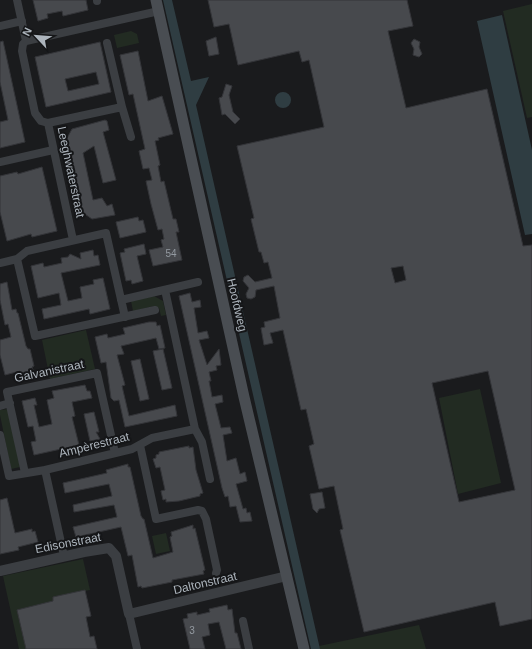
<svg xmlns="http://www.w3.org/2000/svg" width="532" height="649" viewBox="0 0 532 649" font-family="Helvetica,sans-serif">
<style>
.green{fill:#222b22}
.water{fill:#2f3d42}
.building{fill:#47494d;stroke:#343539;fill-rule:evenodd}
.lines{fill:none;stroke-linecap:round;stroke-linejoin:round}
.minor{stroke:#3b3e42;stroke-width:8}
.tertiary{stroke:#3b3e42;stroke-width:10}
.secondary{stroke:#494d52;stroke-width:11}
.labels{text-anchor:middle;stroke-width:4;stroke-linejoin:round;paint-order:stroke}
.number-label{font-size:10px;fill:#949aa1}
.street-label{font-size:12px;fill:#adb5bd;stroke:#151618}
</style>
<rect width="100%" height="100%" fill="#1a1b1d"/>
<path class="green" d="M532,4V117L527,118L503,11Z
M131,31L137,34L139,43L117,48L114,35Z
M154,296L163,301L166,315L161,316L159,308L154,306L133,311L131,301Z
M86,330L95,369L50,379L42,340Z
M480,389L501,483L458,494L439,398Z
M8,409L20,467L11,469L0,415V410Z
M166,533L170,551L156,554L152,536Z
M83,559L90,590L53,597L54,602L26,649H19L3,576Z
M419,625L426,649H320L319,646Z"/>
<path class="water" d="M163,0H172L191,81L209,77L196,105L320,649H311Z
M502,15L532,150V234L525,235L477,21Z
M275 100a8 8 0 1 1 16 0a8 8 0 1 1-16 0Z"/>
<path class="building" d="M33,0H86L88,10L63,16L62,11L47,14L48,18L38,21Z
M208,0H407L413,26L388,31L406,108L487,89L523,246L532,245V619L500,626L495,602L364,632L340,530L343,529L334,486L319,489L309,446L314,444L306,409L301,410L283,330L270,333L273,343L264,345L261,328L265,327L264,322L280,318L274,286L256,290L255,297L251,299L247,298L246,294L249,288L243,281L244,277L248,275L255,282L272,278L268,262L264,263L261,252H259L251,219L254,218L237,146L324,127L309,60L302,62L299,51L238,65L229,24L214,27ZM403,266L406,280L395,283L391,268ZM488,371L515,490L459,502L432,383Z
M216,37L219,54L209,56L206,41Z
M414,39L420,42L419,47L422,54L419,57L413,55L414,49L411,43Z
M3,41L25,142L0,148V122L8,120L0,82V42Z
M100,42L111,92L46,107L35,57ZM96,72L99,84L68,91L65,79Z
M138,51L148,101L162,96L173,134L158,138L159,140L155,141L160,165L158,166L161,182L164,181L173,219H176L179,232H176L182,260L153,266L149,250L163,247L161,240L164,239L162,229L158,230L151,204L146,181L152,180L149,168L143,169L139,151L145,149L133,94L129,95L120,55Z
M226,84L232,86L229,95L233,112L240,119L235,124L225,114L222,115L219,98L222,97Z
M105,120L107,121L109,130L103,132L116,180L103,183L94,146L83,153L93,200L102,198L107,206L112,204L115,215L92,219L82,212L79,205L66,140L72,129Z
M42,167L57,231L32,237L31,234L7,241L0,212V176L17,172L18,174Z
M138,217L139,221L143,220L146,232L120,238L116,222Z
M144,244L146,254L137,256L143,281L132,284L131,280L126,281L120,253L125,252L124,249Z
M93,250L94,256L98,255L100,265L61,273L68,301L82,298L80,287L94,284L93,280L103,278L110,309L90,314L89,309L44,319L42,309L61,305L59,293L38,298L31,266L43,263L44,267L62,263L61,258L68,257L70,254L81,259L80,253Z
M7,282L12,310L16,309L17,313H18L26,346L28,349H30L34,366L32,367L33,370L29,371V374L21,376L20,371L5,375L0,355V340L11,337L8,324L5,325L0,300V284Z
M190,293L192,302L200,300L201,307L194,308L198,333L207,331L209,338L199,340L207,365L219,349L221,365L216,366L217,370L209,372L211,381H209L212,397L222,395L223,402L215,404L221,428L230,427L232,433L223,435L227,461L236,458L240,474L245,472L247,481L236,484L243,509L246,508L247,513L250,512L252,521L240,522L236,506L230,507L228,496L225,497L222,488L179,296Z
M149,322H156L157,326L160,325L165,348L159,349L156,338L121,346L124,354L117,355L125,385L122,386L129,416L175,405L177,416L125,427L119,400L114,401L111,398L106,362L101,363L95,337L107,334L108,338L121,335L125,334L123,328Z
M163,349L172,388L162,390L153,351Z
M140,359L149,399L140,401L131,361Z
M85,385L87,391H90L92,398L72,402L75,416L72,417L79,445L34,455L31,442L36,441L33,426L28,427L22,401L35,398L37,405H34L39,427L52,424L47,400L54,398L52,391Z
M94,412L99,432H96L100,439L90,441L84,414Z
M189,446V448L193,447L196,470L203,493L200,494V496L179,501L166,502V499L163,500L161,491L165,490L160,467L156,468L153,459L156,458V455L159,454V452Z
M128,464V467H130L141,516L143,519H144L153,558L173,552L170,537L172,536L171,532L193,525V529L195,528L205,570L203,571L204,574L172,580V582L142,588L141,586L138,587L132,555L128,556L121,527L76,537L73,527L117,517L114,505L74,512L73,505L112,496L109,484L65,493L63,483L107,473L106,470Z
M322,492L325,508L319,509L317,513L313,509L310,494Z
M7,498L15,533L32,529V532L35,531L38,542L18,547L19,550L0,554V500Z
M85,590L91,616L86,617L90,637L94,636L97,649H26L17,610L53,601V597Z
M227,605L228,610L232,609L235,633H237L241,649H226L219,622L208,624L210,635L202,637L205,649H190L183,619L188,618L187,614L197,612V615L210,612L209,609Z"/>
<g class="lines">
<path class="minor" d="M17,0L26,41L23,44L22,51L35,113L41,121L48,123L73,240
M97,0V1
M0,26L22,21
M26,41L159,11
M107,43L122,107L131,137
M48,123L122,107
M0,162L53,150
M17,259L35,336L155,310
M0,263L17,259L27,251L106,233L125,317
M165,290L195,429L202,442L210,479
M121,300L198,282
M0,406L10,403
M0,435L9,476L45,470L64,556
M140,445L156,519L198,510L202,511L206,519L217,570L216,573
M45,470L132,449L152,438L195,429
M25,473L7,392L12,391L97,373L115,453
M129,614L137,649
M243,621L249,649"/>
<path class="tertiary" d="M0,571L84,552L109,548L116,556L129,614L287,576"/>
<path class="secondary" d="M156,0L244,397L304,649"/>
</g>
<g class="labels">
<g class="number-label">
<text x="171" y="257">54</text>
<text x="192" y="634">3</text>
</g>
<g class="street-label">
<text transform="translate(71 172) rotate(78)" y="4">Leeghwaterstraat</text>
<text transform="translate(237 305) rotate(77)" y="4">Hoofdweg</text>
<text transform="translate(49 371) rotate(-12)" y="4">Galvanistraat</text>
<text transform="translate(94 445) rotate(-14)" y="4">Ampèrestraat</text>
<text transform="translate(68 543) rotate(-11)" y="4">Edisonstraat</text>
<text transform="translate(205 583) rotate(-13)" y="4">Daltonstraat</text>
</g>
</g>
<g transform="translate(36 36) rotate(296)" stroke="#151618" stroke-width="3" paint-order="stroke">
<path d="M0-3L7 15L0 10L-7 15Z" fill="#adb5bd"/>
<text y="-6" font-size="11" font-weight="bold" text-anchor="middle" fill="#adb5bd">N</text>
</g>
</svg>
